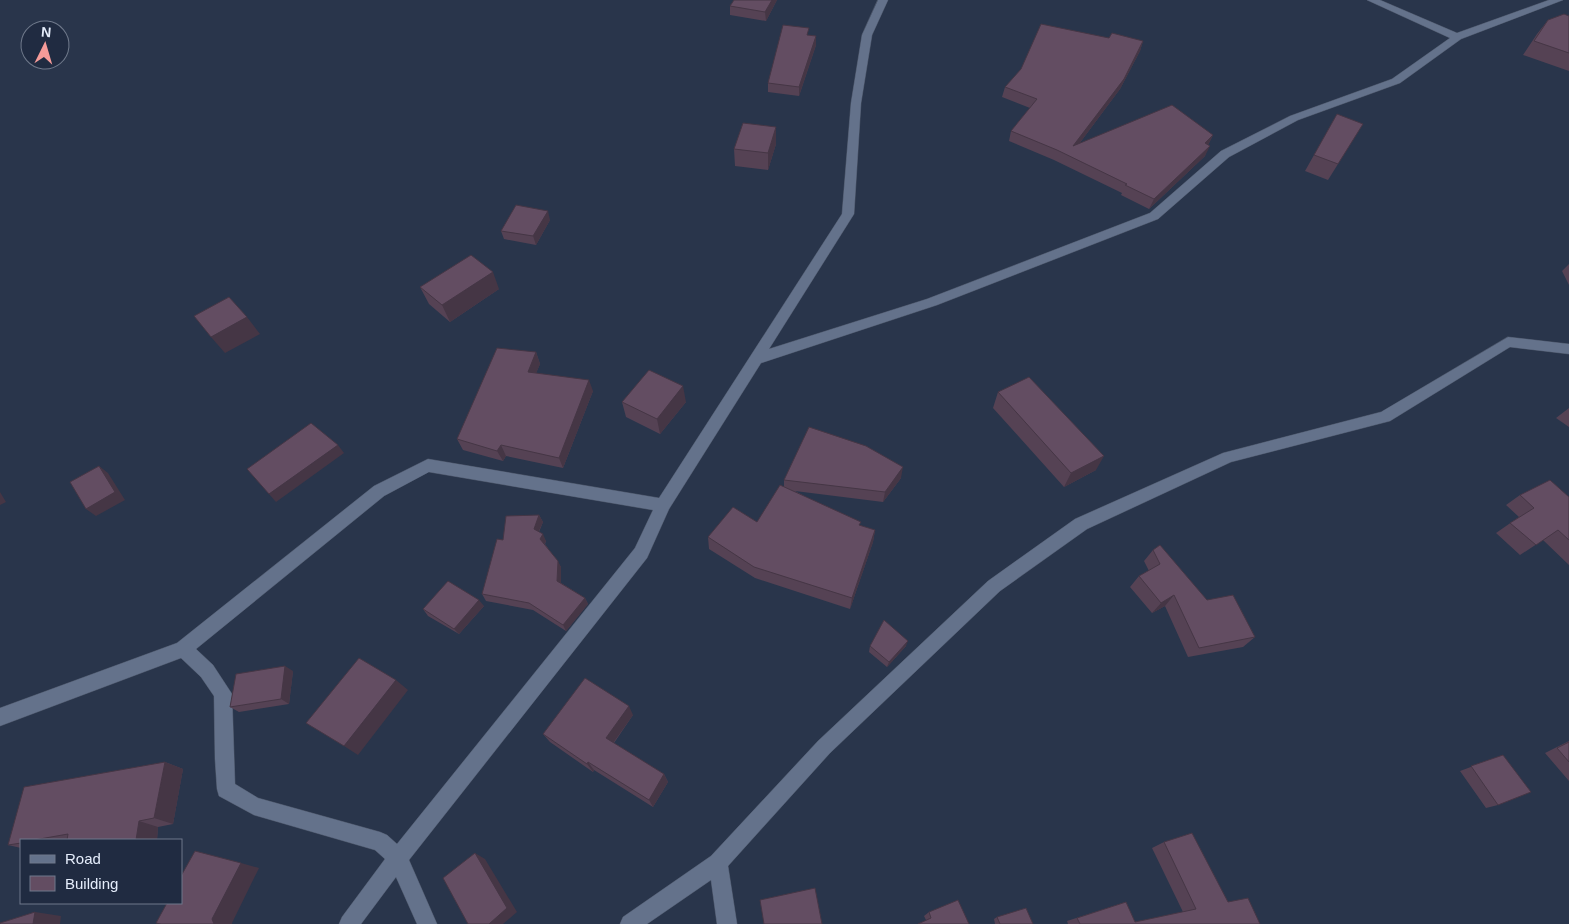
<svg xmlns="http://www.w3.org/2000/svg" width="1569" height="924" viewBox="0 0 1569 924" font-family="Arial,sans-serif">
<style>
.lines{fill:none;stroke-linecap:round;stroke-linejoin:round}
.minor-casing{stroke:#495366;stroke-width:1}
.minor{fill:#64728b;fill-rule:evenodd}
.wall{fill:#554254}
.shaded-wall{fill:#453645}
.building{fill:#634d62;stroke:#453645}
</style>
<rect width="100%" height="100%" fill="#29354b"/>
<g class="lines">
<g class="minor-casing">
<path id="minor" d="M878,0H888L872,35L861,103L854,214L769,349L927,299L1150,213L1221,151L1290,116L1392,79L1450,38L1367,0H1380L1457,33L1549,0H1563L1461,39L1400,83L1298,120L1229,157L1158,219L937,305L761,363L669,509L647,558L409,860L437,924H417L396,877L361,924H339L342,917L385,859L375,850L254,815L219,796L217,789L215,759L214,696L201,677L181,658L0,726V708L177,643L374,486L428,459L659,498L842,214L851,103L862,35ZM429,472L653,510L635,548L397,844L387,835L380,832L258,798L235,784L232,694L213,665L196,649L384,496Z
M1508,337L1569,344V354L1510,347L1390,421L1231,462L1087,529L1000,591L830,753L728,866L737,924H717L711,880L647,924H620L623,917L711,856L818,741L988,581L1075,519L1223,453L1381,412Z"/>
</g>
<use href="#minor" class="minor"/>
</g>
<path class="wall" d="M777,0L766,21L730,15V6Z
M1569,16V71L1523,55L1537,34L1548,20Z
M809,35L816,36V45L799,96L768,92V83Z
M1109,38L1143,41L1140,51L1120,89L1079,144L1213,135L1208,145L1205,156L1149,209L1121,195L1122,193L1054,160L1009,141L1011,131L1030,108L1002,97L1005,87Z
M1337,114L1338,164L1328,180L1305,171Z
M776,127V144L768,170L735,166L734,149Z
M550,220L536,245L504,239L501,231Z
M1569,264V285L1562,271Z
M420,287L499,289L450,322L429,304Z
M536,352L540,364L536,373L593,391L563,468L506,456L503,461L463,450L457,439Z
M998,392L1096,470L1064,487L993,408Z
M622,402H686L660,434L626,417Z
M1569,408V427L1556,418Z
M901,478L883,502L795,491L861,526L875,530L873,542L850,609L755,578L709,549L708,537L757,522L784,487V480Z
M1520,495L1569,497V565L1543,540L1520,555L1496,533L1519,517L1506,505Z
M539,515L543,522L539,532L546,541L545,544L561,567V583L585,598L588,604L566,631L533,610L486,601L482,594L503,540Z
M1153,550L1207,600L1255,637L1243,647L1188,657L1165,606L1152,613L1130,587L1139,576L1149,571L1144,561Z
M484,606L459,634L428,616L423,609Z
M870,646H906L887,667L869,652Z
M293,671L289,704L239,712L230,707Z
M633,715L614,743L664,774L668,782L653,807L594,770L593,772L550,742L543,734Z
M1569,741V781L1545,753Z
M1503,755L1498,805L1486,808L1460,771Z
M165,762L183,769L173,824L158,827L157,840H21V848L8,845Z
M1164,842L1228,902L1260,924H1068L1067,921L1126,902L1135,922L1183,912L1152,848Z
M929,912L969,924L926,920L924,916Z
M997,917L1033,924H995L994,919Z"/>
<path class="shaded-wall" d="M772,0H777L766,21L765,12Z
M816,36V45L799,96V87Z
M1143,41L1140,51L1120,89L1070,156L1073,146Z
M776,127V144L768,170V153Z
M1213,135L1208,145L1205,143Z
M1210,146L1205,156L1149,209L1154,199Z
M548,211L550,220L536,245L533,236Z
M493,272L499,289L450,322L442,305Z
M247,317L260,334L225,353L211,337Z
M536,352L540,364L532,383L528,372Z
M589,380L593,391L563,468L559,458Z
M683,386L686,402L660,434L657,419Z
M338,445L344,453L276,502L269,494Z
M501,445L506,456L503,461L497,451Z
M1104,456L1096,470L1064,487L1071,473Z
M99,466L108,473L125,500L96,516L86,509Z
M903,467L901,478L883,502L885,492Z
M0,492L6,502L0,505Z
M539,515L543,522L537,535L534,529Z
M875,530L873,542L850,609L852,598Z
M543,534L546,541L544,545L540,539Z
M558,561L561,567V588L557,581Z
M1174,595L1165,606L1152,613L1161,603Z
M585,598L588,604L566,631L563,625Z
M479,600L484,606L459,634L454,629Z
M908,641L906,646L887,667L889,662Z
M285,666L293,671L289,704L281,699Z
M396,680L408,690L358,755L344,746Z
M629,706L633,715L611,746L606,738Z
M165,762L183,769L173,824L154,818Z
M588,762L594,770L593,772L587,764Z
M664,774L668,782L653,807L649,800Z
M139,821L158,827L157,840H136Z
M475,853L485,859L517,912L503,924H489Z
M241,863L259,868L232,923V924H214L212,919Z
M35,912L61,916L60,924H33Z"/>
<path class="building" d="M734,0H772L765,12L730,6Z
M1564,14L1569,16V53L1534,41L1548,20Z
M1041,24L1109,38L1112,33L1143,41L1124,79L1073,146L1172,105L1213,135L1205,143L1210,146L1154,199L1125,185L1127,184L1057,150L1011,131L1037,99L1005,87L1021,69Z
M783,25L809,28L807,35L816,36L799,87L768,83Z
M1337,114L1363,124L1338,164L1314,155Z
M743,123L776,127L768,153L734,149Z
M516,205L548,211L533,236L501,231Z
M471,255L493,272L442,305L420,287Z
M229,297L247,317L211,337L194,316Z
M497,348L536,352L528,372L589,380L559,458L501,445L497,451L457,439Z
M649,370L683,386L657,419L622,402Z
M1029,377L1104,456L1071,473L998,392Z
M311,423L338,445L269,494L247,469Z
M809,427L866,446L903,467L885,492L784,480Z
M99,466L115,492L86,509L70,482Z
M1550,480L1569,497V540L1558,530L1536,545L1510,523L1534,508L1520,495Z
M780,485L861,522L859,525L875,530L852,598L754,567L708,537L733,507L757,522Z
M539,515L534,529L543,534L540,539L558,561L557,581L585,598L563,625L529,603L482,594L497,539L503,540L506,516Z
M1160,545L1207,600L1233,595L1255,637L1199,648L1174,595L1161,603L1139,576L1160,564L1153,550Z
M448,581L479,600L454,629L423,609Z
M884,620L908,641L889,662L870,646Z
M359,658L396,680L344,746L306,723Z
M285,666L281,699L230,707L236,674Z
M585,678L629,706L606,738L664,774L649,800L588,762L587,764L543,734Z
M1569,742V762L1557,748Z
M1503,755L1531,792L1498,805L1471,766Z
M165,762L154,818L139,821L136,840H67L68,834L34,840H21V843L8,845L24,787Z
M1192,833L1228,902L1248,898L1260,924H1080L1077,918L1126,902L1135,922L1196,909L1164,842Z
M195,851L241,863L212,919L214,924H161L156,923L167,903H181V876Z
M475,853L507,908L489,924H468L443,878Z
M815,888L822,924H764L760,900Z
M958,900L969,924H918L931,918L929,912Z
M1026,908L1033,924H1000L997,917Z
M35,912L33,924H0V923Z"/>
<rect x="20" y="839" width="162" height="65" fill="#202b41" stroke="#6f798b"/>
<rect x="30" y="855" width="25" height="8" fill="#64728b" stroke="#6f798b"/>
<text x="65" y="864" font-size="15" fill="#e5edfb">Road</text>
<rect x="30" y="876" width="25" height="15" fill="#634d62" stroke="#6f798b"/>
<text x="65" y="889" font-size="15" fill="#e5edfb">Building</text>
<g transform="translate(45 45) rotate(5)"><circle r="24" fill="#202b41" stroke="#6f798b"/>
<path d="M0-4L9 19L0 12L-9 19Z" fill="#f59b99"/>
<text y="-8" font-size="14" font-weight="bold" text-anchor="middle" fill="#e5edfb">N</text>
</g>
</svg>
